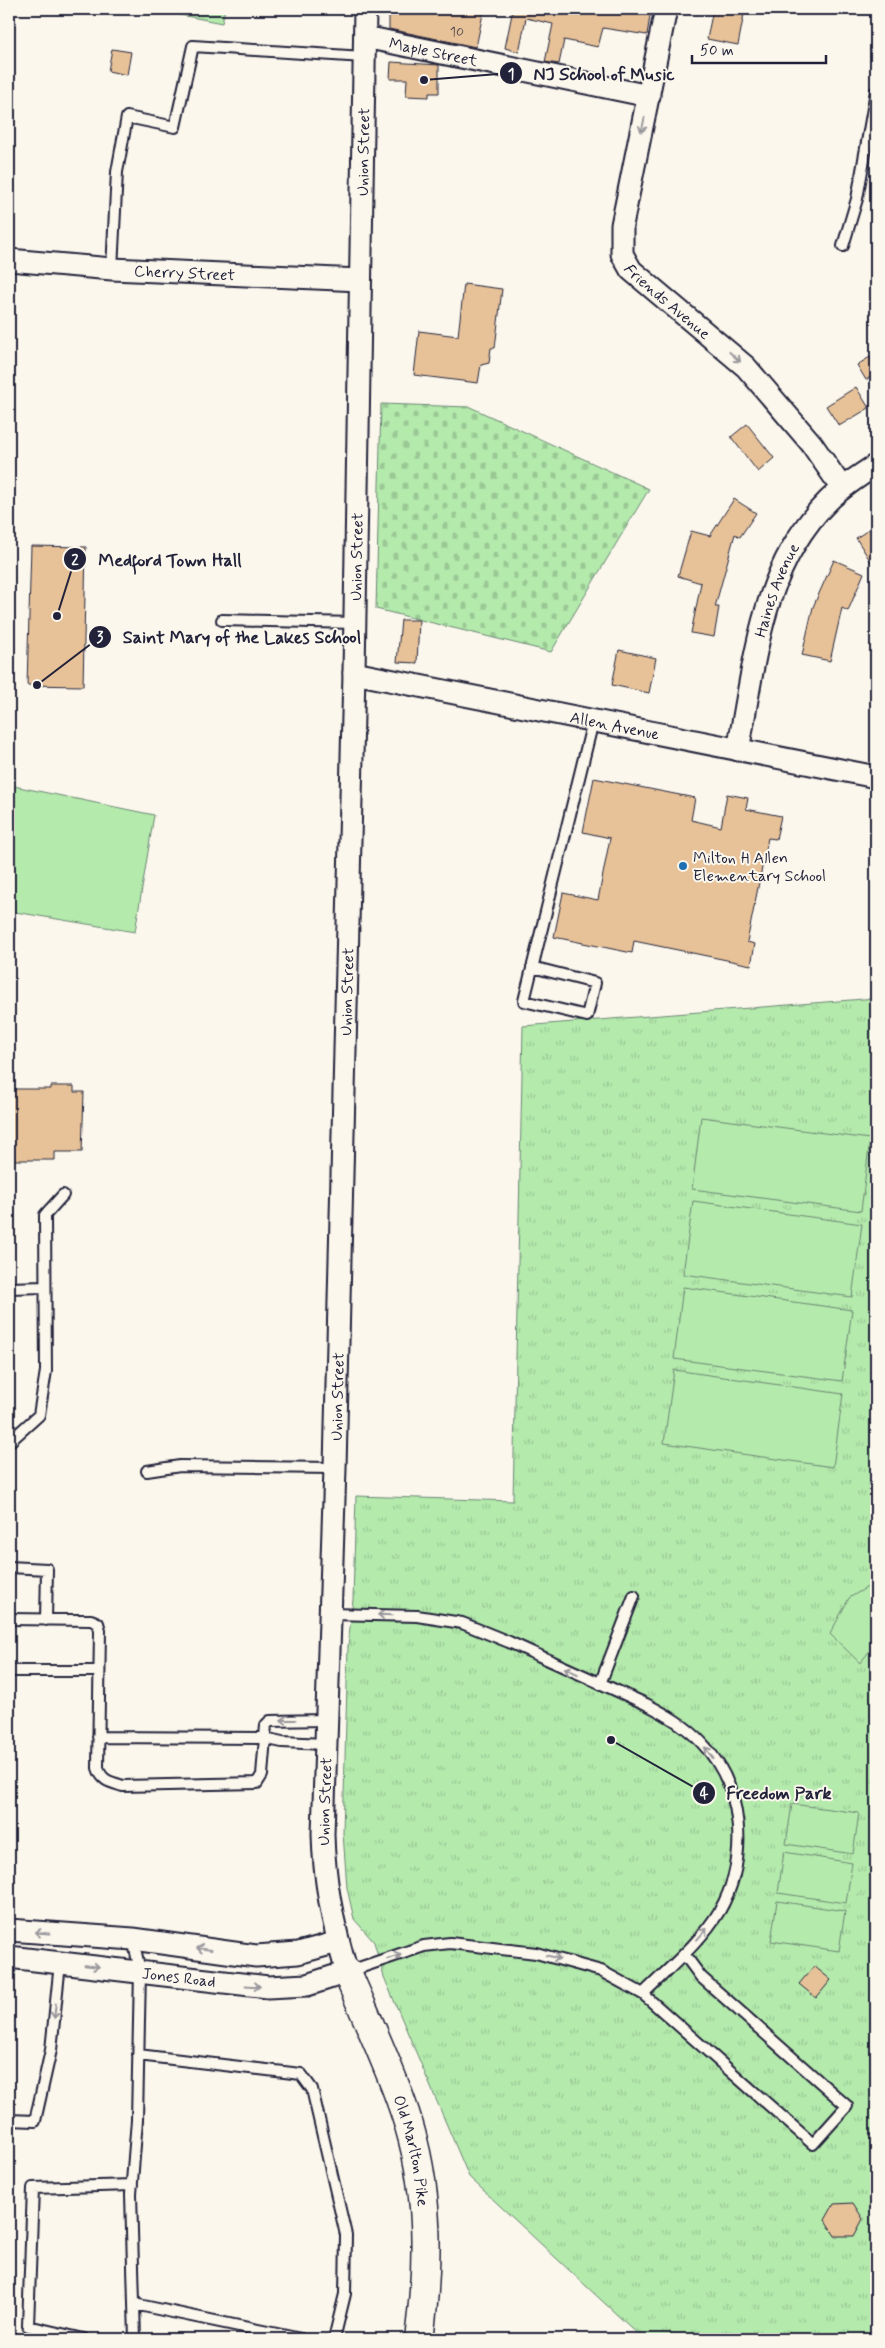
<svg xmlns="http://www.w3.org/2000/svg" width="885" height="2348" viewBox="0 0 885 2348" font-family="Mynerve,sans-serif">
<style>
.grass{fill:url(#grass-tufts);stroke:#6b8674}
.cemetery{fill:url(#cemetery-stones);stroke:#6b8674}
.garden{fill:#b4eaac;stroke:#6b8674}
.building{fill:#e7c298;stroke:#22223b}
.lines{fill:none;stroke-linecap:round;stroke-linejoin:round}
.lane-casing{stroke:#22223b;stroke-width:14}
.street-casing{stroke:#22223b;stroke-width:25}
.secondary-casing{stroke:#22223b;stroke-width:31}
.lane{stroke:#fbf7ec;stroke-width:10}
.street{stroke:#fbf7ec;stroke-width:21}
.secondary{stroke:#fbf7ec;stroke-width:28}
.oneway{stroke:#99979c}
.poi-dot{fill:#1f6fb2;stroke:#fbf7ec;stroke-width:2}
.labels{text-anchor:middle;stroke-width:4;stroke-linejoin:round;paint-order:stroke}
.number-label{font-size:14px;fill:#534a52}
.street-label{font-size:16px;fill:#22223b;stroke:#fbf7ec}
.poi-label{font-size:16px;fill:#22223b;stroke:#fbf7ec;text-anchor:start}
.leader{fill:none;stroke:#22223b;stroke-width:2}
.callout-dot{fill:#22223b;stroke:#fbf7ec;stroke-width:2}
.mark-label{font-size:15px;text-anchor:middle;font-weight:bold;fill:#fff}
.callout-label{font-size:18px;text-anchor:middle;font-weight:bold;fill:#22223b;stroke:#fbf7ec;stroke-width:4;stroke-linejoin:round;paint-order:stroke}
</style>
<defs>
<pattern id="grass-tufts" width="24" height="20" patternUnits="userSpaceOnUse" patternTransform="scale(1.25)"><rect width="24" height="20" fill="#b4eaac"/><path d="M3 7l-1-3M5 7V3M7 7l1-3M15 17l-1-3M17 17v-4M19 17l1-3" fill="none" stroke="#9ac895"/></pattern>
<pattern id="cemetery-stones" width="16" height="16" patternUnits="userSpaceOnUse" patternTransform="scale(1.25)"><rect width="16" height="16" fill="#b4eaac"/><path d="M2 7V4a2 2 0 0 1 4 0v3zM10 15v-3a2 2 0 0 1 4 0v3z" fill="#9ac895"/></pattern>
</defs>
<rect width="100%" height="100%" fill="#fbf7ec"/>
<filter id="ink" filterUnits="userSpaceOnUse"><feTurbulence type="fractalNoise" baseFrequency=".02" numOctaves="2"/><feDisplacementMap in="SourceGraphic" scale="10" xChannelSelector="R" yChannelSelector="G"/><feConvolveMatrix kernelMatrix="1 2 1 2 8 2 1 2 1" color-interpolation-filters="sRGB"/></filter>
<g filter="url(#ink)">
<path class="grass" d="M166,9H225L222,23L165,12Z
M876,998V2339H643L469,2177L384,1977L374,1942L354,1919L347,1888L343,1833L348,1646L353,1599L356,1496L513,1501L523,1026Z"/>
<path class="cemetery" d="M381,404L470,407L649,489L551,652L376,609Z"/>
<path class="garden" d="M9,785L154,815L135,932L9,911Z
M701,1117L870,1139L861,1211L692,1189Z
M693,1201L862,1224L852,1297L683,1274Z
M683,1287L852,1310L842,1381L674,1359Z
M674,1370L843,1394L833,1467L664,1443Z
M876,1582V1643L860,1663L830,1634L849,1598Z
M792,1804L859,1813L853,1854L786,1844Z
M784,1852L852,1863L846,1903L778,1893Z
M777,1901L845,1911L839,1951L771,1941Z"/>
<path class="building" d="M389,9H484L476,47L389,29Z
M513,9H651L647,35L603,28L598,47L564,40L559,64L545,62L553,24L526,18L519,52L505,48Z
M713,9L744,14L738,45L707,39Z
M112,49L131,52L127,75L108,71Z
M391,62L439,65V93H429V97L406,96L407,79H390Z
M464,284L502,289L495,348H491L489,363L481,365L478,383L414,375L419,331L458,336Z
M870,357L876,366V373L866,380L857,365Z
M856,387L869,408L839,426L826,406Z
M747,424L774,458L758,472L731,437Z
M734,499L756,513L740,537L735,534L715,607H719L714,637L691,633L701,583L678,576L691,531L710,536Z
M876,525V570L856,538Z
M31,546L86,547L83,686L27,685Z
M834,560L864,573L848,611L842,608L830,661L802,655L813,607Z
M401,620H419L417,663L397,662Z
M619,650L656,658L649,693L612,685Z
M594,778L695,798L691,820L721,827L727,794L748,798L746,809L781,816L776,839L768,838L747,942L755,944L751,965L634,941L632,953L554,937L563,893L598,900L610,838L583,832Z
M51,1086H74V1092H84L82,1152H55V1160H12V1141H9V1089H51Z
M814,1966L831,1980L816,1998L799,1984Z
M853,2203L863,2219L854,2236H835L825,2220L834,2204Z"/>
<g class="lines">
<g class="lane-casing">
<path id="lane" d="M843,246L857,199L876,91
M112,269L117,172L127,117L175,127L193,46L364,57
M222,620L355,623
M532,967L595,983L587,1016L524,1001L593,721
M9,1288L44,1287
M9,1442L39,1415L46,1371L45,1215L63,1195
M147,1471L180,1466L335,1468
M9,1567L47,1569L46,1620
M330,1614L417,1616L462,1623L509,1642L646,1704C667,1715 686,1726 702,1743C744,1787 749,1858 720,1910C701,1942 669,1968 643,1994
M9,1619L91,1620L98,1623L100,1630L98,1768C102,1781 110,1782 123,1786L257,1783L262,1775L266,1725L270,1721L326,1720
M9,1671H99
M600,1684L634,1596
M98,1737L264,1738L282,1742L325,1744
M133,1939L140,1971L137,2120L131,2194L135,2339
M347,1972L424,1946L450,1943L536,1953L601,1971L643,1994L813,2144L847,2106L701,1977L684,1954
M138,2055L301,2074L312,2089L346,2235L345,2294L334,2339
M9,2120L35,2121L51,2050L60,1963
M134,2304L301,2339
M84,2339L28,2326L33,2188L132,2185"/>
</g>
<g class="street-casing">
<g id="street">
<path id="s1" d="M666,9L622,225V254L631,270L746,367L811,443L842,488"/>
<path id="s2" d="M365,37L649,96"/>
<path id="s3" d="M9,260L112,269L360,280"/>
<path id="s4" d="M354,673L876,777"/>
<path id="s5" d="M738,750C755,663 761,567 828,501C842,487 859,476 876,465"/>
<path d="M9,1930L133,1939L256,1956L298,1953L338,1942"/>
<path id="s6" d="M9,1957L268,1987L307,1985L347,1972C333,1926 324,1882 323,1834L335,1468L354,673L365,9"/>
</g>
</g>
<g class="secondary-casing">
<g id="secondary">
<path id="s7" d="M347,1972C367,2019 389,2065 405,2113C430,2187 429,2263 419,2339"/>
</g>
</g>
<use href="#lane" class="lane"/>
<use href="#street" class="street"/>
<use href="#secondary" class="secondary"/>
</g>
<defs><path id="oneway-shaft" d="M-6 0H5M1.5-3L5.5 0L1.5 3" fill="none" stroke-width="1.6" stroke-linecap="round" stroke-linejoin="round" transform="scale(1.25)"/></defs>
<g class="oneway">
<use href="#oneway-shaft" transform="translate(643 125) rotate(102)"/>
<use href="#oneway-shaft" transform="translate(735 357) rotate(42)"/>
<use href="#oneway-shaft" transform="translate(385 1615) rotate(-178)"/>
<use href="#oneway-shaft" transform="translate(571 1671) rotate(-156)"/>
<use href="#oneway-shaft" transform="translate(288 1720) rotate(180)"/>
<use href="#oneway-shaft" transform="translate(709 1753) rotate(-128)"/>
<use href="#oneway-shaft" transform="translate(42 1933) rotate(-176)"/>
<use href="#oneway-shaft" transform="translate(702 1934) rotate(-49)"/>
<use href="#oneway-shaft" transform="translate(204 1949) rotate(-172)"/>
<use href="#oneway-shaft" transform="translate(394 1957) rotate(-18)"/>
<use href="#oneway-shaft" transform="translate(553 1957) rotate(14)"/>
<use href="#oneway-shaft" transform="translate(92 1966) rotate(6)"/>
<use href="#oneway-shaft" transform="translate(253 1986) rotate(4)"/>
<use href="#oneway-shaft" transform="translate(55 2011) rotate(96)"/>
</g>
</g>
<circle class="poi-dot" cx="683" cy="866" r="5"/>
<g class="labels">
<g class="number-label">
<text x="457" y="36">10</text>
</g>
<g class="street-label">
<text dy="6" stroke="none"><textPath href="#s2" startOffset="70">Maple Street</textPath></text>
<text dy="6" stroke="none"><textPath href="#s6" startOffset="2165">Union Street</textPath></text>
<text dy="6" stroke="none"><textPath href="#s3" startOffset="176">Cherry Street</textPath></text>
<text dy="6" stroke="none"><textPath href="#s1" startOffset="316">Friends Avenue</textPath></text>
<text dy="6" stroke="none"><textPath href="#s6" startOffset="1760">Union Street</textPath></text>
<text dy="6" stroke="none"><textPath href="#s5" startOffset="165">Haines Avenue</textPath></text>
<text dy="6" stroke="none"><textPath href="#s4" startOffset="266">Allen Avenue</textPath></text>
<text dy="6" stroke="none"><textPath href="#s6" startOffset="1325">Union Street</textPath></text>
<text dy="6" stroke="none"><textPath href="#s6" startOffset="920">Union Street</textPath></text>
<text dy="6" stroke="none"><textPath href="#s6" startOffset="515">Union Street</textPath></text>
<text dy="6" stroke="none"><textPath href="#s6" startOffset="171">Jones Road</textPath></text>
<text dy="6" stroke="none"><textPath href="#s7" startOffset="191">Old Marlton Pike</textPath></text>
</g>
<g class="poi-label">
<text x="693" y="863">Milton H Allen<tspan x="693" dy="18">Elementary School</tspan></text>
</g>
</g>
<path class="leader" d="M424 80L511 73M57 616L75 559M37 685L100 637M611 1740L704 1793"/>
<g class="callout-dot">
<circle cx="424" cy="80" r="5"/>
<circle cx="57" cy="616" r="5"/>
<circle cx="37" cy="685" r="5"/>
<circle cx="611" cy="1740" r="5"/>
<circle cx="511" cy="73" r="12"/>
<circle cx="75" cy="559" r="12"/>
<circle cx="100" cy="637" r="12"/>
<circle cx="704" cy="1793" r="12"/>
</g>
<g class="mark-label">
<text x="511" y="79">1</text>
<text x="75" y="565">2</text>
<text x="100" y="642">3</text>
<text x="704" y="1798">4</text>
</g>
<g class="callout-label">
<text x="604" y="80">NJ School of Music</text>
<text x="170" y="566">Medford Town Hall</text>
<text x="242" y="643">Saint Mary of the Lakes School</text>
<text x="779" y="1799">Freedom Park</text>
</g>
<rect width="885" height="2348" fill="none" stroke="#fbf7ec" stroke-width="30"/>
<rect x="15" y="15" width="855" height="2318" fill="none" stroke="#22223b" stroke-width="2" filter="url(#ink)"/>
<path d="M692 55v8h134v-8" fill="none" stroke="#22223b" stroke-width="2.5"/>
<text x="700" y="55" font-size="15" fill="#22223b" stroke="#fbf7ec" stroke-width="4" paint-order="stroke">50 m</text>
</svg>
